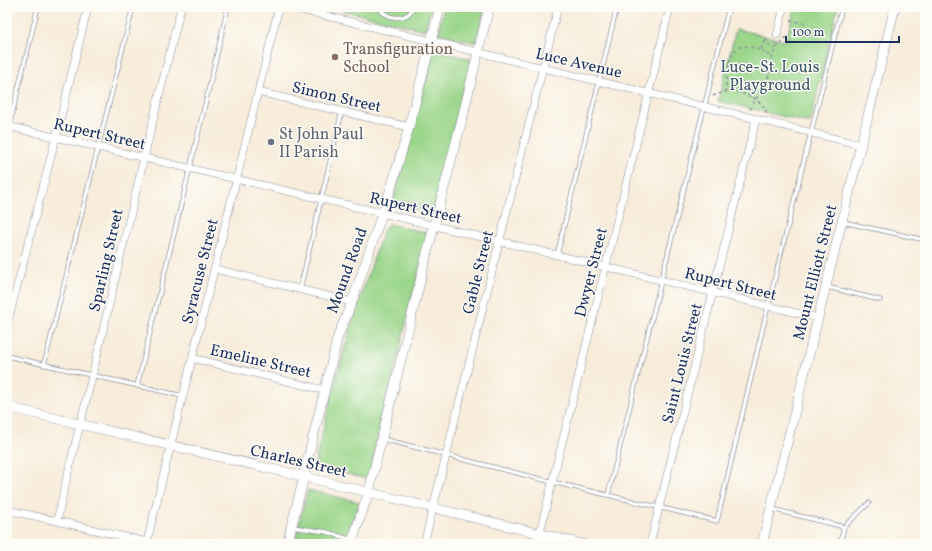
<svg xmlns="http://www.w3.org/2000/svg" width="932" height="551" viewBox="0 0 932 551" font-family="Vollkorn,serif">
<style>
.green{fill:#9bd68b;stroke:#5b8274}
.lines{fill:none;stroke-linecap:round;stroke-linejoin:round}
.lane-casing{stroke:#8a8e9c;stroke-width:5}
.street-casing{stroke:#8a8e9c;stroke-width:8}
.secondary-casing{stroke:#8a8e9c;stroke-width:10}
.path{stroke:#8a8e9c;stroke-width:1.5;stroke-dasharray:3 3;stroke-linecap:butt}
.lane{stroke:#fff;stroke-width:3.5}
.street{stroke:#fff;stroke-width:7}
.secondary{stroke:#fff;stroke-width:9}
.education-dot{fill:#8d6e63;stroke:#fdfcf7;stroke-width:1.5}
.worship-dot{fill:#6b7280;stroke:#fdfcf7;stroke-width:1.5}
.labels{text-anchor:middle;stroke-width:3;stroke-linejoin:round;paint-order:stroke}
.education-label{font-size:16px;fill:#785e54;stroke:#fdfcf7;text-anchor:start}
.street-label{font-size:16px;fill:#1b2f5e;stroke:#fdfcf7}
.park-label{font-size:16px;fill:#3b5969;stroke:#fdfcf7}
.worship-label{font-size:16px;fill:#5b616d;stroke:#fdfcf7;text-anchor:start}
</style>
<rect width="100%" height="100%" fill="#fdfcf7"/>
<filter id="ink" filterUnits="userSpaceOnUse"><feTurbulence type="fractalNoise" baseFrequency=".025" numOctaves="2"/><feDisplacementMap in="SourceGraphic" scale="8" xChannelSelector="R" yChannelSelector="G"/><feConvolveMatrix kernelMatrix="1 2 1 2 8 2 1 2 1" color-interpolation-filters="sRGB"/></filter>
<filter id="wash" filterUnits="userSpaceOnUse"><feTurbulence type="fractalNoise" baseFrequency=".012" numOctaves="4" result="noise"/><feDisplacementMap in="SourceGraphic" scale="16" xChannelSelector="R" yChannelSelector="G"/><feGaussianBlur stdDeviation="0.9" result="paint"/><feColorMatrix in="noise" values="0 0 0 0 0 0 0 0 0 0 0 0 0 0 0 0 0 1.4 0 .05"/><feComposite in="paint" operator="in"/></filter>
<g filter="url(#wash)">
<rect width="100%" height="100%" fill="#f8ecda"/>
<path class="green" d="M329,7H431L425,30Z
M444,7H485L476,43L438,33Z
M795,7H838L810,123L718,101L736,29L786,41Z
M434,50L471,59L433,214L393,205V199L398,184Z
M388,224L428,233L368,479L314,466L336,379L350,329L383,231Z
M308,490L359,502L345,544H295L300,519Z"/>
</g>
<g filter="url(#ink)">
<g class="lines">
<g class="lane-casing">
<path id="lane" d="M379,7C385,20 408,22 413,7
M7,135L38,7
M843,222L925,240
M557,255L617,7
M827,287L880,300
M300,289L342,111
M7,356L183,396
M44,365L133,7
M137,386L190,168L228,7
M383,439L552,482L717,521L768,306L842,7
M608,495L729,7
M772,509L844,527L840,544
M292,527L327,532L352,540
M844,527L869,503
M366,544H368"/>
</g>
<g class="street-casing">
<path id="street" d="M289,7L756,119L861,145
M777,35L784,7
M258,92L409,127
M7,126L382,213L818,318
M215,269L352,302
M7,325L56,137L88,7
M192,358L324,390
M7,510L57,521L155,544
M57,521C68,469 82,419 94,368C122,248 151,127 181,7
M147,542L173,436L279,7
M424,544L558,7
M537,544L670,7
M650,544L756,119"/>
</g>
<g class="secondary-casing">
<path id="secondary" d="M7,407L293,474L583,544
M287,544L304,477L306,466L338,336L352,302L391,188L409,127L440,7
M351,544L369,492L373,474L426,257L462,119L489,7
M762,544L895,7"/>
</g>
<path class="path" d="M790,20L807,24
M765,42L767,38
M761,49L765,42L775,49
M772,59L775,49L782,43L787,35
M762,69L771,72
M725,92C726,83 729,54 736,49C741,45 748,46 754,48C762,50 767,52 772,59C772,75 764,86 756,99L765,108L767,114
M713,96C733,88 737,91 756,99L750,110"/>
<use href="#lane" class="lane"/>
<use href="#street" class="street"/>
<use href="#secondary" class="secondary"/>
</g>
</g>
<circle class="education-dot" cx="335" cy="57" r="4"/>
<circle class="worship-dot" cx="271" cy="142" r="4"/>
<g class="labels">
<g class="education-label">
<text x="343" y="54">Transfiguration<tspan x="343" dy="18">School</tspan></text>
</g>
<g class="street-label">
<text transform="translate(579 62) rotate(13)" y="6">Luce Avenue</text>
<text transform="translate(337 96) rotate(13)" y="6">Simon Street</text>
<text transform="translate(100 133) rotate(13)" y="6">Rupert Street</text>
<text transform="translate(416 207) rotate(13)" y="6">Rupert Street</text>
<text transform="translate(105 260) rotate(-77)" y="6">Sparling Street</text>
<text transform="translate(346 270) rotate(-70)" y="6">Mound Road</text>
<text transform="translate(199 271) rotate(-76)" y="6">Syracuse Street</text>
<text transform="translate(477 272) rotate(-76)" y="6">Gable Street</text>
<text transform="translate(590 272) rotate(-76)" y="6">Dwyer Street</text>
<text transform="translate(814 272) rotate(-76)" y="6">Mount Elliott Street</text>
<text transform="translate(731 283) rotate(14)" y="6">Rupert Street</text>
<text transform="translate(261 360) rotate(13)" y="6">Emeline Street</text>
<text transform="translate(681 363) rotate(-76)" y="6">Saint Louis Street</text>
<text transform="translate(299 460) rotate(13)" y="6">Charles Street</text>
</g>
<g class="park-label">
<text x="770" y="72">Luce-St. Louis<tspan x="770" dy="18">Playground</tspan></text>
</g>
<g class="worship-label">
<text x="279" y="139">St John Paul<tspan x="279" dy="18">II Parish</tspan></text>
</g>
</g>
<rect width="932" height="551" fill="none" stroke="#fdfcf7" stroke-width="24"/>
<path d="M786 36v6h113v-6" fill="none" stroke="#1b2f5e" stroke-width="2"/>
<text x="792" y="36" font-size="12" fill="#1b2f5e" stroke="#fdfcf7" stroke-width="3" paint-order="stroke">100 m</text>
</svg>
